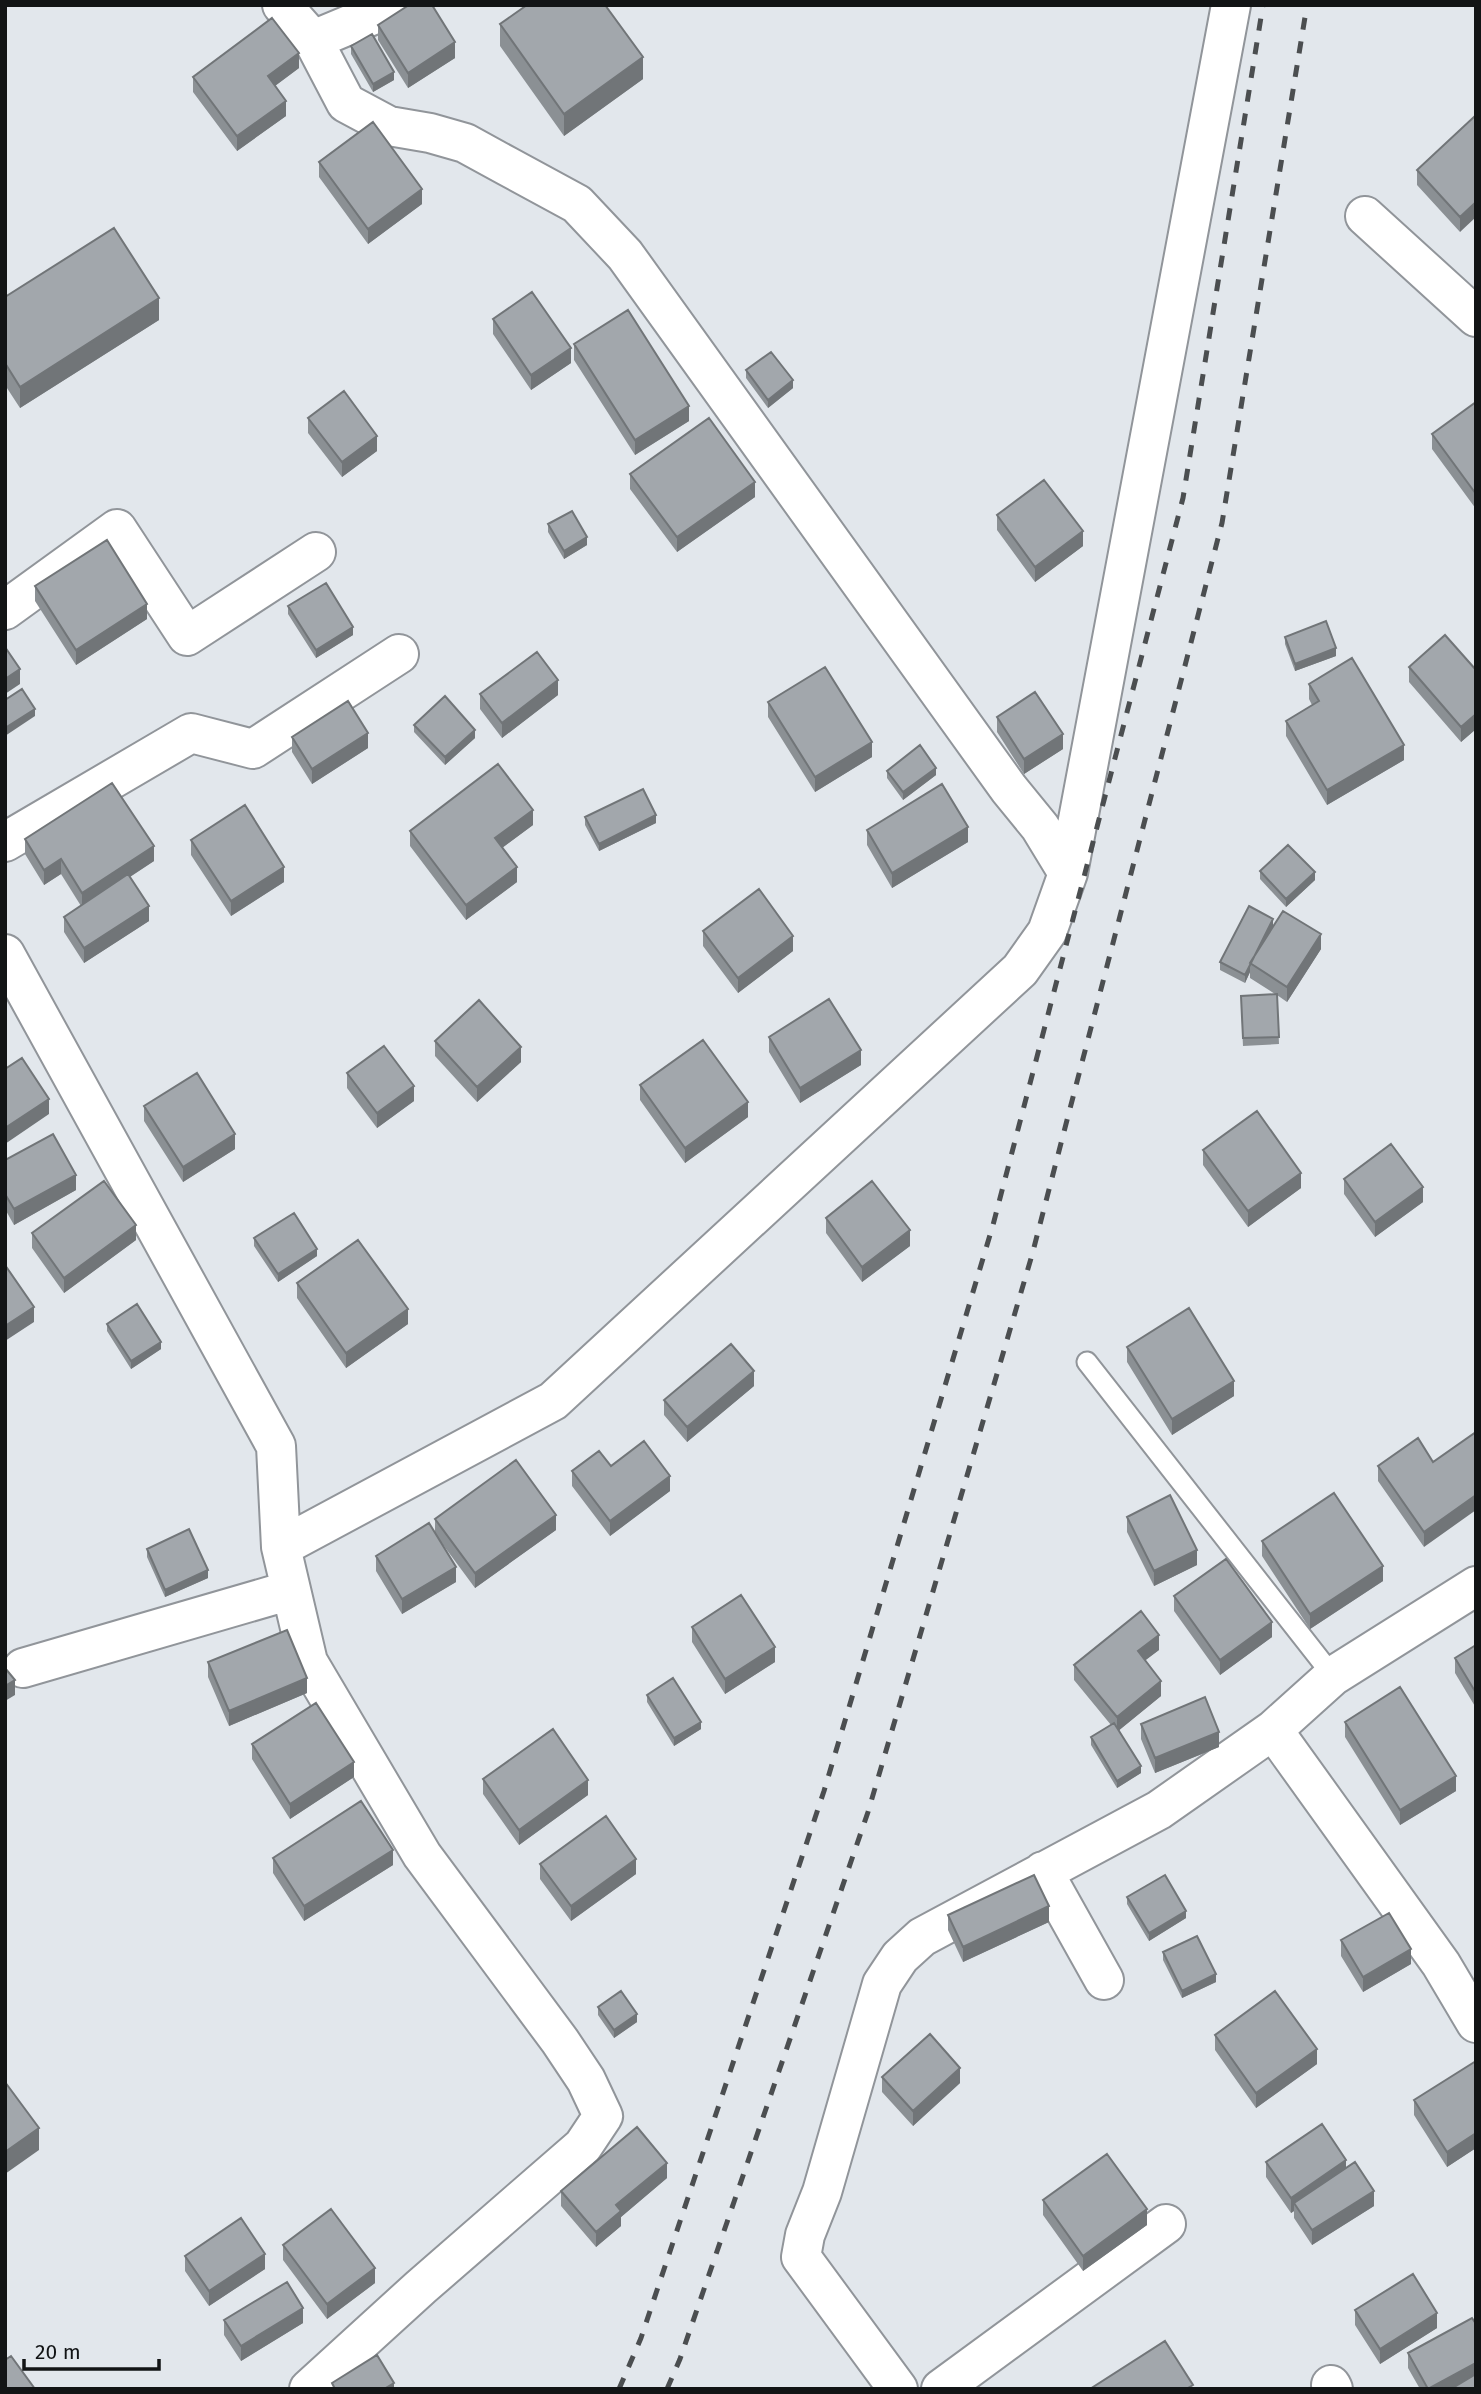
<svg xmlns="http://www.w3.org/2000/svg" width="1481" height="2394" viewBox="0 0 1481 2394" font-family="'Fira Sans',sans-serif">
<style>
.lines{fill:none;stroke-linecap:round;stroke-linejoin:round}
.service-casing{stroke:#91959a;stroke-width:23}
.minor-casing{stroke:#91959a;stroke-width:42}
.service{stroke:#fff;stroke-width:19}
.minor{stroke:#fff;stroke-width:38}
.rail{stroke:#4b4e50;stroke-width:5;stroke-dasharray:12 12;stroke-linecap:butt}
.wall{fill:#8b9094}
.shaded-wall{fill:#717578}
.building{fill:#a2a7ac;stroke:#717578;stroke-width:2}
</style>
<rect width="100%" height="100%" fill="#e2e7ec"/>
<g class="lines">
<g class="service-casing">
<path id="service" d="M1087,1362L1333,1676"/>
</g>
<g class="minor-casing">
<path id="minor" d="M313,40L397,5
M1365,216L1476,317
M5,610L117,529L187,636L316,552
M5,842L191,733L253,749L399,654
M1068,873L1231,5
M5,954L276,1446L281,1547L308,1662L422,1855L560,2041L586,2080L603,2116L583,2146L421,2287L309,2389
M281,1547L553,1401L1020,970L1047,932L1068,873L1040,827L1009,789L625,255L577,204L507,166L465,143L430,133L389,126L346,103L313,40L282,5
M23,1668L291,1590
M1273,1730L1441,1964L1476,2023
M1043,1871L1104,1980
M1331,2385L1333,2389
M898,2389L801,2257L805,2235L822,2192L882,1984L900,1957L922,1937L1159,1810L1273,1730L1333,1676L1476,1586
M941,2389L1166,2224"/>
</g>
<use href="#service" class="service"/>
<use href="#minor" class="minor"/>
<path class="rail" d="M619,2389L641,2338L824,1791L993,1225L1183,498L1263,5
M667,2389L680,2359L868,1812L1032,1255L1222,523L1307,5"/>
</g>
<path class="wall" d="M500,24L643,79L564,136L500,46Z
M378,25L455,58L408,88L378,40Z
M351,46L394,80L373,92L351,54Z
M299,68L275,86L286,116L237,151L193,92V77Z
M1476,115L1460,232L1417,185V170Z
M319,162L422,204L368,244L319,177Z
M5,297L159,320L20,408L5,385Z
M493,319L571,363L531,390L493,334Z
M574,344L689,421L635,455L574,360Z
M746,370L793,388L768,408L746,378Z
M1476,402V509L1432,449V434Z
M308,418L377,451L342,477L308,433Z
M630,474L755,497L677,552L630,489Z
M997,515L1083,546L1035,582L997,530Z
M548,524L587,545L564,559L548,532Z
M35,586L147,619L76,665L35,601Z
M288,606L353,635L316,658L288,614Z
M1285,637L1336,656L1295,671L1285,644Z
M1409,667L1476,670V729L1461,742L1409,682Z
M1309,684L1404,760L1327,805L1286,736V721L1312,705L1309,699Z
M480,694L558,695L502,738L480,709Z
M768,702L872,757L815,792L768,717Z
M997,717L1063,749L1024,774L997,732Z
M414,725L475,738L445,765L414,732Z
M292,737L368,748L312,784L292,752Z
M887,771L936,775L903,800L887,778Z
M585,817L656,823L599,851L585,825Z
M533,825L502,848L517,882L466,920L410,846V831Z
M867,830L968,842L892,888L867,845Z
M25,839L154,861L130,877L149,921L84,963L64,932V917L81,906L61,874L44,885L25,854Z
M191,840L284,882L231,916L191,855Z
M1260,871L1315,880L1286,907L1260,879Z
M1273,926L1321,949L1287,1002L1277,995L1279,1044L1243,1046L1241,1004L1275,994L1250,978V972L1245,983L1220,970V962Z
M703,931L793,951L738,993L703,946Z
M769,1037L861,1065L800,1103L769,1052Z
M435,1041L521,1062L477,1102L435,1056Z
M347,1073L414,1101L377,1128L347,1088Z
M640,1085L748,1117L685,1163L640,1100Z
M144,1106L235,1149L183,1182L144,1121Z
M1203,1150L1301,1188L1248,1227L1203,1165Z
M5,1160L76,1190L14,1225L5,1209Z
M1344,1179L1423,1202L1375,1237L1344,1194Z
M826,1218L910,1246L862,1282L826,1233Z
M32,1233L136,1240L64,1293L32,1248Z
M254,1238L317,1256L278,1282L254,1246Z
M297,1283L408,1324L346,1368L297,1298Z
M107,1324L161,1349L131,1369L107,1331Z
M1127,1347L1234,1396L1172,1435L1127,1362Z
M754,1386L687,1442L664,1415V1400Z
M1433,1462L1424,1547L1378,1481V1466Z
M611,1466L670,1491L610,1536L572,1486V1471Z
M1127,1517L1197,1565L1154,1586L1127,1532Z
M435,1519L556,1530L475,1588L438,1538L456,1582L402,1614L376,1571V1556L435,1533Z
M1262,1541L1383,1581L1310,1629L1262,1556Z
M147,1549L208,1578L165,1597L147,1557Z
M1174,1596L1272,1637L1220,1675L1174,1611Z
M692,1627L775,1662L725,1694L692,1642Z
M1476,1645V1708L1455,1673V1658Z
M1159,1650L1145,1660L1161,1696L1119,1730L1141,1773L1117,1788L1091,1745V1737L1111,1725L1074,1680V1665Z
M208,1662L307,1693L229,1726L208,1677Z
M647,1695L701,1729L674,1746L647,1702Z
M1345,1722L1456,1791L1400,1825L1345,1737Z
M1141,1724L1219,1747L1155,1773L1141,1739Z
M252,1744L354,1777L290,1819L252,1759Z
M483,1779L588,1795L519,1845L483,1794Z
M273,1858L393,1865L304,1921L273,1873Z
M540,1864L636,1874L571,1921L540,1879Z
M1127,1897L1186,1918L1149,1941L1127,1904Z
M948,1915L1049,1922L963,1962L948,1930Z
M1341,1940L1411,1964L1363,1992L1341,1956Z
M1163,1952L1216,1982L1182,1998L1163,1960Z
M598,2007L637,2022L614,2038L598,2015Z
M1215,2035L1317,2064L1256,2108L1215,2050Z
M1476,2061V2148L1447,2167L1414,2115V2100Z
M882,2077L960,2083L913,2126L882,2092Z
M1266,2162L1346,2168L1374,2206L1312,2245L1294,2218V2211L1291,2213L1266,2177Z
M667,2178L621,2217V2226L596,2247L561,2206V2191Z
M1043,2200L1147,2225L1083,2271L1043,2215Z
M283,2245L375,2283L327,2319L283,2260Z
M185,2256L265,2269L209,2306L185,2271Z
M1355,2310L1437,2328L1380,2364L1355,2325Z
M224,2320L303,2323L241,2361L224,2335Z
M1408,2353L1476,2389H1420L1408,2368Z"/>
<path class="shaded-wall" d="M455,42V58L408,88V73Z
M299,53V68L268,91V76Z
M643,57V79L564,136V114Z
M394,72V80L373,92V84Z
M286,101V116L237,151V136Z
M422,189V204L368,244V229Z
M1476,202V217L1460,232V217Z
M159,298V320L20,408V387Z
M571,348V363L531,390V375Z
M793,380V388L768,408V400Z
M689,406V421L635,455V440Z
M377,436V451L342,477V462Z
M755,482V497L677,552V537Z
M1083,531V546L1035,582V567Z
M587,537V545L564,559V551Z
M147,604V619L76,665V650Z
M353,627V635L316,658V650Z
M1336,648V656L1295,671V664Z
M20,669V684L5,694V679Z
M558,680V695L502,738V723Z
M35,709V716L5,736V728Z
M1476,714V729L1461,742V727Z
M475,730V738L445,765V757Z
M368,733V748L312,784V769Z
M1063,734V749L1024,774V759Z
M872,742V757L815,792V777Z
M1404,745V760L1327,805V790Z
M936,768V775L903,800V792Z
M533,810V825L495,853V838Z
M656,815V823L599,851V844Z
M968,827V842L892,888V873Z
M154,846V861L82,908V893Z
M61,859V874L44,885V870Z
M284,867V882L231,916V901Z
M517,867V882L466,920V905Z
M1315,872V880L1286,907V899Z
M149,906V921L84,963V948Z
M1273,919V927L1251,964Z
M1321,934V949L1287,1002V987Z
M793,936V951L738,993V978Z
M1250,965V972L1245,983V975Z
M521,1047V1062L477,1102V1087Z
M861,1050V1065L800,1103V1088Z
M414,1086V1101L377,1128V1113Z
M49,1099V1114L5,1144V1128Z
M748,1102V1117L685,1163V1148Z
M235,1134V1149L183,1182V1167Z
M1301,1173V1188L1248,1227V1211Z
M76,1175V1190L14,1225V1209Z
M1423,1187V1202L1375,1237V1222Z
M136,1225V1240L64,1293V1278Z
M910,1230V1246L862,1282V1267Z
M317,1249V1256L278,1282V1274Z
M34,1307V1322L5,1341V1326Z
M408,1309V1324L346,1368V1353Z
M161,1342V1349L131,1369V1361Z
M754,1371V1386L687,1442V1427Z
M1234,1381V1396L1172,1435V1419Z
M670,1476V1491L610,1536V1521Z
M1476,1495V1510L1424,1547V1532Z
M556,1515V1530L475,1588V1573Z
M1197,1550V1565L1154,1586V1571Z
M1383,1566V1581L1310,1629V1614Z
M456,1567V1582L402,1614V1599Z
M208,1570V1578L165,1597V1590Z
M1272,1622V1637L1220,1675V1660Z
M1159,1635V1650L1138,1666V1651Z
M775,1647V1662L725,1694V1679Z
M307,1678V1693L229,1726V1711Z
M15,1680V1695L5,1701V1686Z
M1161,1681V1696L1117,1732V1717Z
M701,1722V1729L674,1746V1738Z
M1219,1732V1747L1155,1773V1758Z
M354,1762V1777L290,1819V1804Z
M1141,1766V1773L1117,1788V1781Z
M1456,1776V1791L1400,1825V1810Z
M588,1780V1795L519,1845V1830Z
M393,1850V1865L304,1921V1906Z
M636,1859V1874L571,1921V1906Z
M1049,1906V1922L963,1962V1947Z
M1186,1911V1918L1149,1941V1933Z
M1411,1949V1964L1363,1992V1977Z
M1216,1974V1982L1182,1998V1991Z
M637,2014V2022L614,2038V2030Z
M1317,2049V2064L1256,2108V2093Z
M960,2068V2083L913,2126V2111Z
M39,2128V2150L5,2174V2152Z
M1476,2133V2148L1447,2167V2152Z
M1346,2160V2175L1294,2203V2211L1291,2213V2198Z
M667,2163V2178L621,2217V2226L596,2247V2232L616,2205Z
M1374,2191V2206L1312,2245V2230Z
M1147,2209V2225L1083,2271V2256Z
M265,2254V2269L209,2306V2291Z
M375,2268V2283L327,2319V2304Z
M303,2308V2323L241,2361V2346Z
M1437,2313V2328L1380,2364V2349Z
M1476,2363V2378L1457,2389H1428Z
M394,2383V2389H384Z"/>
<path class="building" d="M409,5H432L455,42L408,73L378,25Z
M527,5H605L643,57L564,114L500,24Z
M272,18L299,53L268,76L286,101L237,136L193,77Z
M372,34L394,72L373,84L351,46Z
M1476,115V202L1460,217L1417,170Z
M373,122L422,189L368,229L319,162Z
M114,228L159,298L20,387L5,363V297Z
M532,292L571,348L531,375L493,319Z
M628,310L689,406L635,440L574,344Z
M771,352L793,380L768,400L746,370Z
M344,391L377,436L342,462L308,418Z
M1476,402V494L1432,434Z
M709,418L755,482L677,537L630,474Z
M1044,480L1083,531L1035,567L997,515Z
M572,511L587,537L564,551L548,524Z
M107,540L147,604L76,650L35,586Z
M326,583L353,627L316,650L288,606Z
M1326,621L1336,648L1295,664L1285,637Z
M1445,635L1476,670V714L1461,727L1409,667Z
M5,647L20,669L5,679Z
M537,652L558,680L502,723L480,694Z
M1352,658L1404,745L1327,790L1286,721L1319,701L1309,684Z
M825,667L872,742L815,777L768,702Z
M22,689L35,709L5,728V700Z
M1035,692L1063,734L1024,759L997,717Z
M445,696L475,730L445,757L414,725Z
M348,701L368,733L312,769L292,737Z
M920,745L936,768L903,792L887,771Z
M498,764L533,810L495,838L517,867L466,905L410,831Z
M112,783L154,846L82,893L61,859L44,870L25,839Z
M942,784L968,827L892,873L867,830Z
M643,789L656,815L599,844L585,817Z
M245,805L284,867L231,901L191,840Z
M1288,845L1315,872L1286,899L1260,871Z
M128,874L149,906L84,948L64,917Z
M759,889L793,936L738,978L703,931Z
M1249,906L1273,919L1245,975L1220,962Z
M1283,911L1321,934L1287,987L1250,963Z
M1277,994L1279,1037L1243,1038L1241,996Z
M829,999L861,1050L800,1088L769,1037Z
M479,1000L521,1047L477,1087L435,1041Z
M703,1040L748,1102L685,1148L640,1085Z
M384,1046L414,1086L377,1113L347,1073Z
M22,1058L49,1099L5,1128V1069Z
M197,1073L235,1134L183,1167L144,1106Z
M1257,1111L1301,1173L1248,1211L1203,1150Z
M53,1134L76,1175L14,1209L5,1194V1160Z
M1391,1144L1423,1187L1375,1222L1344,1179Z
M104,1181L136,1225L64,1278L32,1233Z
M872,1181L910,1230L862,1267L826,1218Z
M294,1213L317,1249L278,1274L254,1238Z
M358,1240L408,1309L346,1353L297,1283Z
M5,1265L34,1307L5,1326Z
M137,1304L161,1342L131,1361L107,1324Z
M1189,1308L1234,1381L1172,1419L1127,1347Z
M731,1344L754,1371L687,1427L664,1400Z
M1476,1432V1495L1424,1532L1378,1466L1418,1438L1433,1462Z
M644,1441L670,1476L610,1521L572,1471L599,1451L611,1466Z
M516,1460L556,1515L475,1573L435,1519Z
M1334,1493L1383,1566L1310,1614L1262,1541Z
M1170,1495L1197,1550L1154,1571L1127,1517Z
M429,1523L456,1567L402,1599L376,1556Z
M189,1529L208,1570L165,1590L147,1549Z
M1226,1559L1272,1622L1220,1660L1174,1596Z
M741,1595L775,1647L725,1679L692,1627Z
M1141,1611L1159,1635L1138,1651L1161,1681L1117,1717L1074,1665Z
M287,1630L307,1678L229,1711L208,1662Z
M1476,1645V1693L1455,1658Z
M5,1668L15,1680L5,1686Z
M673,1678L701,1722L674,1738L647,1695Z
M1400,1687L1456,1776L1400,1810L1345,1722Z
M1205,1697L1219,1732L1155,1758L1141,1724Z
M316,1703L354,1762L290,1804L252,1744Z
M1114,1723L1141,1766L1117,1781L1091,1737Z
M553,1729L588,1780L519,1830L483,1779Z
M361,1801L393,1850L304,1906L273,1858Z
M606,1816L636,1859L571,1906L540,1864Z
M1034,1875L1049,1906L963,1947L948,1915Z
M1165,1875L1186,1911L1149,1933L1127,1897Z
M1389,1913L1411,1949L1363,1977L1341,1940Z
M1197,1936L1216,1974L1182,1991L1163,1952Z
M621,1991L637,2014L614,2030L598,2007Z
M1275,1991L1317,2049L1256,2093L1215,2035Z
M930,2034L960,2068L913,2111L882,2077Z
M1476,2061V2133L1447,2152L1414,2100Z
M5,2082L39,2128L5,2152Z
M1322,2124L1346,2160L1291,2198L1266,2162Z
M637,2127L667,2163L616,2205L621,2211L596,2232L561,2191Z
M1107,2154L1147,2209L1083,2256L1043,2200Z
M1355,2162L1374,2191L1312,2230L1294,2203Z
M331,2209L375,2268L327,2304L283,2245Z
M241,2218L265,2254L209,2291L185,2256Z
M1413,2274L1437,2313L1380,2349L1355,2310Z
M287,2282L303,2308L241,2346L224,2320Z
M1472,2318L1476,2324V2363L1428,2389L1408,2353Z
M1165,2341L1193,2385L1186,2389H1090Z
M377,2355L394,2383L384,2389H335L332,2383Z
M11,2356L35,2389H5V2360Z
M1476,2374V2389H1451Z"/>
<rect width="1481" height="2394" fill="none" stroke="#121415" stroke-width="14"/>
<path d="M24 2359v10h135v-10" fill="none" stroke="#121415" stroke-width="3.5"/>
<text x="35" y="2359" font-size="21" fill="#121415" stroke="#e2e7ec" stroke-width="5" paint-order="stroke">20 m</text>
</svg>
